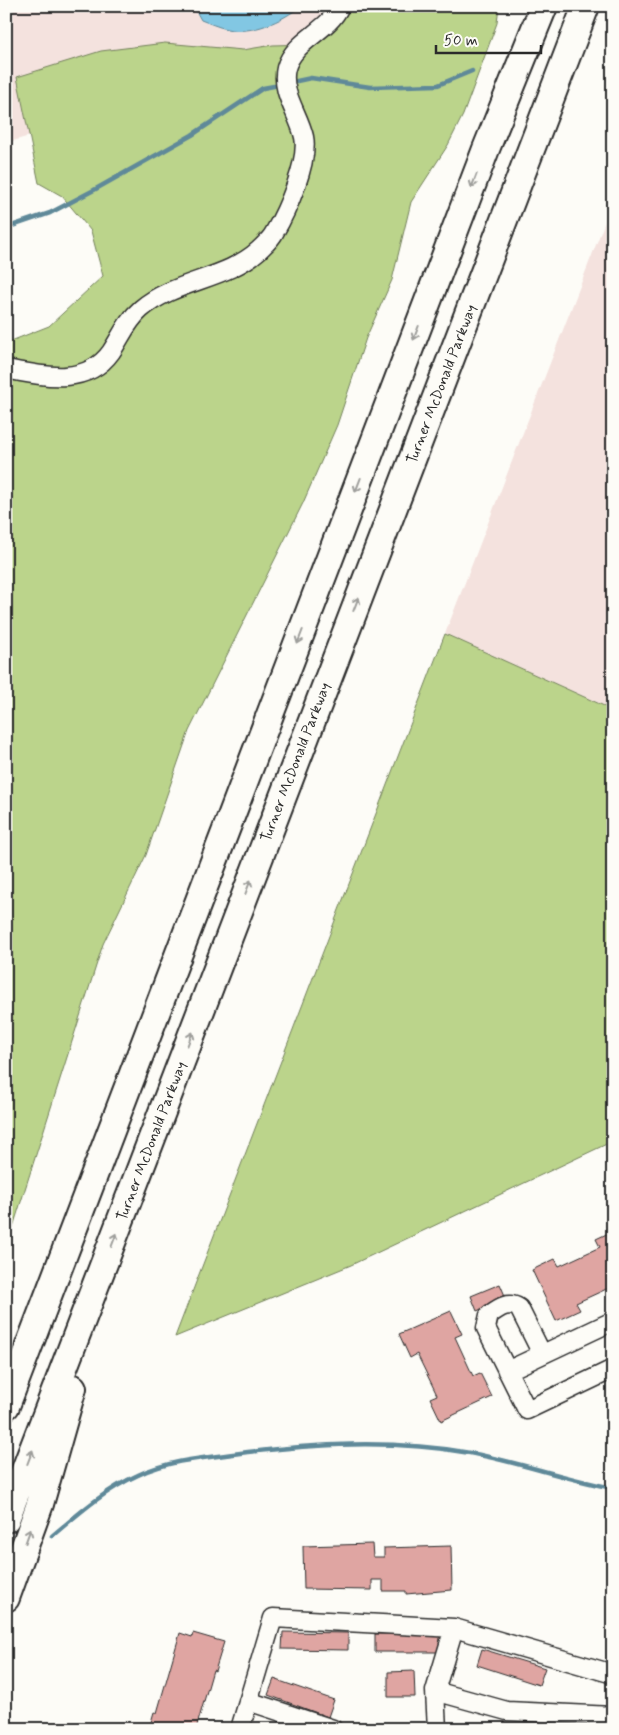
<svg xmlns="http://www.w3.org/2000/svg" width="619" height="1735" viewBox="0 0 619 1735" font-family="Mynerve,sans-serif">
<style>
.built{fill:#f4e2de}
.green{fill:#bbd48b;stroke:#73805b}
.water{fill:#82c7e3;stroke:#5f8999}
.lines{fill:none;stroke-linecap:round;stroke-linejoin:round}
.stream{stroke:#5f8999;stroke-width:4.5}
.building{fill:#dfa5a2;stroke:#2b2b2b}
.minor-casing{stroke:#2b2b2b;stroke-width:21}
.highway-casing{stroke:#2b2b2b;stroke-width:30}
.minor{stroke:#fdfcf7;stroke-width:18}
.highway{stroke:#fdfcf7;stroke-width:26}
.oneway{stroke:#9e9e9b}
.labels{text-anchor:middle;stroke-width:4.5;stroke-linejoin:round;paint-order:stroke}
.street-label{font-size:15px;fill:#2b2b2b;stroke:#fdfcf7}
</style>
<rect width="100%" height="100%" fill="#fdfcf7"/>
<filter id="ink" filterUnits="userSpaceOnUse"><feTurbulence type="fractalNoise" baseFrequency=".02" numOctaves="2"/><feDisplacementMap in="SourceGraphic" scale="10" xChannelSelector="R" yChannelSelector="G"/><feConvolveMatrix kernelMatrix="1 2 1 2 8 2 1 2 1" color-interpolation-filters="sRGB"/></filter>
<g filter="url(#ink)">
<path class="built" d="M6,6H410L181,91L6,143Z
M613,201V710L445,634Z"/>
<path class="green" d="M349,6H499L497,23L463,115L448,145L411,202L392,280L366,338L337,425L303,503L189,731L146,855L103,944L6,1249V343L49,326L103,276L91,231L62,196L39,183L17,77L101,51L165,43L243,50L273,45L309,44L342,18Z
M445,634L613,710V1141L351,1265L175,1337Z"/>
<path class="water" d="M197,6H301C282,21 252,35 227,29C218,27 209,23 201,20L196,11Z"/>
<g class="lines">
<path class="stream" d="M297,81L311,78L370,87L438,85L472,71
M6,228L50,213L94,190L192,135L263,88L274,86
M52,1536C79,1513 105,1490 138,1475C167,1461 201,1458 233,1454C312,1444 391,1439 470,1453C518,1462 565,1479 613,1488"/>
</g>
<path class="building" d="M613,1231V1286L576,1303L580,1310L556,1321L532,1270L555,1259L559,1266L600,1247L596,1239Z
M500,1284L506,1298L477,1311L471,1296Z
M451,1311L462,1334L455,1337L473,1376L480,1373L492,1397L441,1421L430,1398L437,1395L417,1354L410,1358L399,1334Z
M372,1544L373,1557H384V1548L451,1546L452,1590L406,1594V1591H383V1580H372V1590L304,1589L303,1546Z
M283,1632L348,1633V1650L282,1649Z
M180,1633L192,1637L193,1633L224,1642L215,1671L213,1670L196,1729H149L154,1712L157,1713Z
M375,1634H440V1652H375Z
M482,1649L545,1668L539,1685L477,1665Z
M414,1671L415,1697H388V1672Z
M274,1679L334,1700L328,1717L268,1695Z"/>
<g class="lines">
<g class="minor-casing">
<path id="minor" d="M6,369C42,376 86,387 111,352C121,337 127,321 141,309C175,280 226,280 259,250C264,245 271,239 274,233C287,211 309,161 304,137C299,114 280,92 286,68C294,40 328,32 340,6
M542,1354L519,1308C508,1301 499,1308 489,1315L486,1328L527,1410L613,1369
M507,1371L613,1321
M435,1691L507,1711L613,1716
M248,1701L333,1729
M240,1729L273,1618L454,1628L613,1674
M437,1729L435,1691L454,1628"/>
</g>
<g class="highway-casing">
<path id="highway" d="M6,1406L486,149L544,6
M6,1519L586,6
M6,1598L40,1504L73,1388"/>
</g>
<use href="#minor" class="minor"/>
<use href="#highway" class="highway"/>
</g>
<defs><path id="oneway-shaft" d="M-6 0H5M1.5-3L5.5 0L1.5 3" fill="none" stroke-width="1.6" stroke-linecap="round" stroke-linejoin="round" transform="scale(1.25)"/></defs>
<g class="oneway">
<use href="#oneway-shaft" transform="translate(474 181) rotate(111)"/>
<use href="#oneway-shaft" transform="translate(416 333) rotate(111)"/>
<use href="#oneway-shaft" transform="translate(358 485) rotate(111)"/>
<use href="#oneway-shaft" transform="translate(356 604) rotate(-69)"/>
<use href="#oneway-shaft" transform="translate(300 637) rotate(111)"/>
<use href="#oneway-shaft" transform="translate(248 887) rotate(-69)"/>
<use href="#oneway-shaft" transform="translate(190 1039) rotate(-69)"/>
<use href="#oneway-shaft" transform="translate(114 1240) rotate(-69)"/>
<use href="#oneway-shaft" transform="translate(30 1457) rotate(-69)"/>
<use href="#oneway-shaft" transform="translate(28 1536) rotate(-70)"/>
</g>
</g>
<g class="labels">
<g class="street-label">
<text transform="translate(441 384) rotate(-69)" y="5">Turner McDonald Parkway</text>
<text transform="translate(295 762) rotate(-69)" y="5">Turner McDonald Parkway</text>
<text transform="translate(151 1141) rotate(-69)" y="5">Turner McDonald Parkway</text>
</g>
</g>
<rect width="619" height="1735" fill="none" stroke="#fdfcf7" stroke-width="25"/>
<rect x="12" y="12" width="594" height="1710" fill="none" stroke="#2b2b2b" stroke-width="2" filter="url(#ink)"/>
<path d="M436 45v8h105v-8" fill="none" stroke="#2b2b2b" stroke-width="2.5"/>
<text x="444" y="45" font-size="15" fill="#2b2b2b" stroke="#fdfcf7" stroke-width="4" paint-order="stroke">50 m</text>
</svg>
